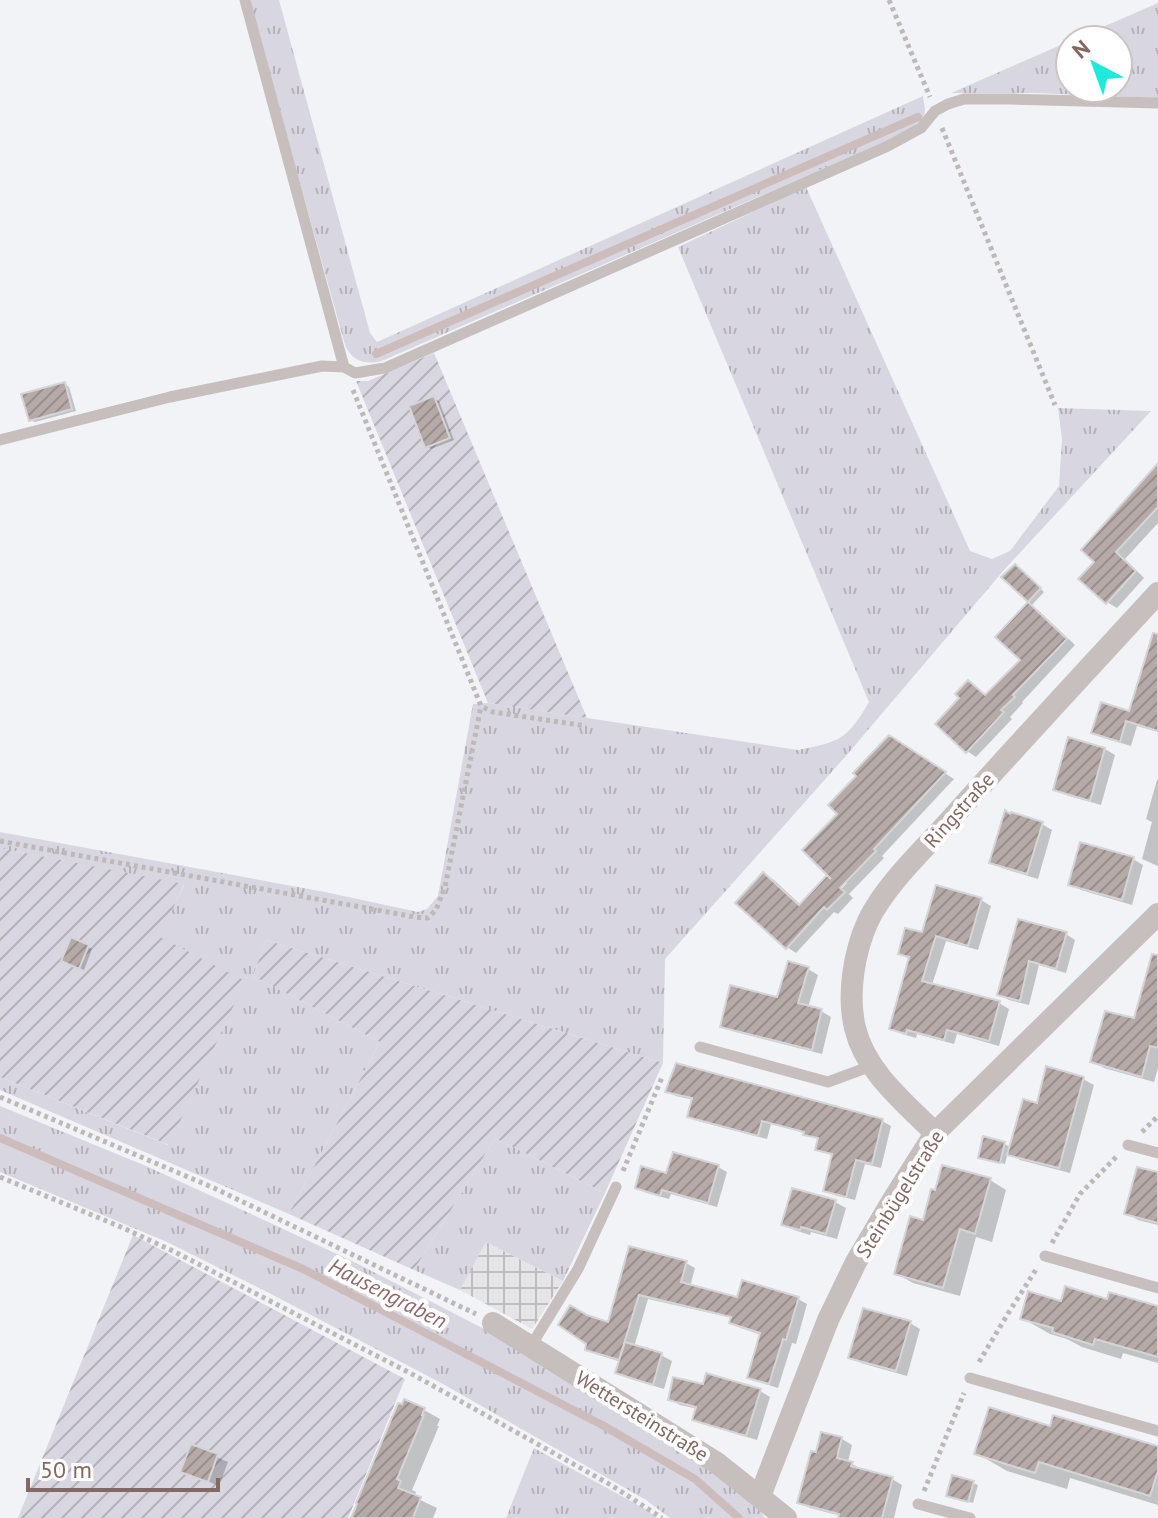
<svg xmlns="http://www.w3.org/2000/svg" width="1158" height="1518" viewBox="0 0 1158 1518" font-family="'PT Sans',sans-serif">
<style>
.industrial{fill:url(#industrial-grid)}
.grass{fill:url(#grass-tufts)}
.garden{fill:url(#garden-furrows)}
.shadow{fill:#0003;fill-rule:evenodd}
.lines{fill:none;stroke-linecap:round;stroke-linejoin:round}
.stream{stroke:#cdbcbc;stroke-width:8}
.building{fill:url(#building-hatch);stroke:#d5d5d7;stroke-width:2}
.path{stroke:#beb9b8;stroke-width:5;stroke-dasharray:4 4;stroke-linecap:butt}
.service{stroke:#c7bfbe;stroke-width:11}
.minor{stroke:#c7bfbe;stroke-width:22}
.labels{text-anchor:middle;stroke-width:8;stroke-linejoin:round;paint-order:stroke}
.street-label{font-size:20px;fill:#846863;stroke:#fff}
.water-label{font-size:22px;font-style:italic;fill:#8f686a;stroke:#fff}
</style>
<defs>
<pattern id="industrial-grid" width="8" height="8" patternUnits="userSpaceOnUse" patternTransform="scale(2)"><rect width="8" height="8" fill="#e5e4e6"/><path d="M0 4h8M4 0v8" fill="none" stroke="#bfbdbe"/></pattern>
<pattern id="grass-tufts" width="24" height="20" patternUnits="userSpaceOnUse" patternTransform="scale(2)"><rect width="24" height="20" fill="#d8d6e0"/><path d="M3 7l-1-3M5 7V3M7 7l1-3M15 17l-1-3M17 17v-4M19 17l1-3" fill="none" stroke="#b5b1b9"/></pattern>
<pattern id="garden-furrows" width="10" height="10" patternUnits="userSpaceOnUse" patternTransform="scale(2)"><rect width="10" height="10" fill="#d8d6e0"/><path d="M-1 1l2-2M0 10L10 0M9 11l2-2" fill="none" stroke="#b5b1b9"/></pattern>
<pattern id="building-hatch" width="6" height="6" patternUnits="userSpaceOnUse" patternTransform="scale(2)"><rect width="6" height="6" fill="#b6aaa9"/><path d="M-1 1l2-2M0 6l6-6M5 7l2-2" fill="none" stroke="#9a8e8d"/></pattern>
</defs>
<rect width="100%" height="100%" fill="#f2f3f6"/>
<path class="industrial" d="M486,1242L563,1281L532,1329L460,1290Z"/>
<path class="grass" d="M249,0H279L370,333L377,342L923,96C923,101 925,105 925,110C924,125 902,132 891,139L384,360C368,366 352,362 345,345Z
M1158,3V98L1034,93H951L1070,41V88H1118V40H1073Z
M806,187L970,551L992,559L1010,551L1059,486L1062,439L1058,408L1151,411L1004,570L845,757L665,959L663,1063L266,940L253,976L380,1042L289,1214L0,1090V1077L168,1145L159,937L184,885L0,848V832L325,892L418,912L427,909L438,896L473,704L488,703L798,750C839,742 847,740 869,702L678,247Z
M0,1106L146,1166L264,1220L354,1262L535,1355L661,1437L754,1501L765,1518H670L646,1500L443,1384L267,1292L167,1242L0,1172Z
M495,1138L605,1193L563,1281L486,1242L460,1290L414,1270Z
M534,1448L647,1510L657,1518H506Z"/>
<path class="garden" d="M434,353L587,718L488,703L356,381H368Z
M0,848L184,884L160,937L245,981L169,1145L0,1077Z
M266,940L663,1063L605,1193L495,1138L414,1270L289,1214L380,1042L253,976Z
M133,1235L405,1379L348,1518H18Z"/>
<path class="shadow" d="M65,384L69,387L76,411L35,422L30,420Z
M434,399L439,401L454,440L431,449L427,446Z
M1158,465V523L1125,559L1144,578L1117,608L1107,602L1097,561Z
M1020,569L1044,592L1031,606L1038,610L1075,645L1022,702L1023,703L1010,717L1012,719L976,757L967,751L962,698L969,682L987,696L1023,660L998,637L1030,602L1004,577Z
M1158,674V732L1137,726L1131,746L1104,738L1094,732L1131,713Z
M1070,740L1105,749L1115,755L1101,805L1066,795L1055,789Z
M899,744L954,779L882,856L884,858L849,894L853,898L838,914L834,912L796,953L787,947L764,874L774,880L801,905L827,877L840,814ZM842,883H847L835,896Z
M1157,780H1158V866L1142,859L1152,822L1146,819Z
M1042,824L1052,830L1038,879L1002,868L992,862Z
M1133,859L1143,865L1132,905L1081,890L1071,884Z
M937,887L981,900L991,906L978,950L946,941L932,985L999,1003L1009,1009L999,1046L957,1034L954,1044L917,1034L916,1038L902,1034L892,1028L910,959L900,953L923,935Z
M1020,921L1066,934L1075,940L1066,973L1039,965L1029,1005L1009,1000L999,994Z
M88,947L92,949L84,970L68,963Z
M808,969L818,975L808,1007L821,1011L831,1017L822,1054L732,1031L722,1026L778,1000Z
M1158,985V1068L1154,1082L1104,1068L1092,1061L1135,1020Z
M677,1065L882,1121L891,1126L881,1168L865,1164L855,1200L834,1195L825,1190L833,1156L817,1149L820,1140L806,1133L771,1124L767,1139L698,1121L690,1116L694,1100L676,1096L667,1091Z
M1083,1079L1094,1085L1070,1173L1020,1160L1008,1152L1005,1164L984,1159L1005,1144L1011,1148L1038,1105Z
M718,1167L727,1172L717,1207L671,1194L669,1199L647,1193L638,1187L668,1176Z
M1158,1174V1225L1138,1220L1126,1213Z
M990,1180L1006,1190L992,1242L976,1237L960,1296L913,1283L897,1274L924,1222Z
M835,1202L846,1208L837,1239L811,1232L810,1235L794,1230L783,1224Z
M630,1248L686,1263L695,1268L690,1287L739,1299H798L807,1304L796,1344L792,1343L778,1388L759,1382L749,1377L761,1335L741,1328L732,1322L733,1318L648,1299L634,1347L661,1355L672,1361L664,1389L628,1378L617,1372L621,1362L596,1354L587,1349L588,1318L610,1324Z
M1108,1301L1158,1308V1363L1123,1353L1121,1359L1082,1347L1067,1339L1050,1334L1022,1318L1062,1304Z
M910,1323L920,1329L907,1376L861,1363L851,1357Z
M704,1387L760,1391L770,1397L757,1440L705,1424L695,1419L698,1409L680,1405L670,1399Z
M424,1410L440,1419L437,1426H439L412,1490L416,1492L414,1497L437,1508L433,1518H353Z
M1051,1428L1158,1449V1505L1070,1478L1067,1489L1007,1471L976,1453Z
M823,1435L842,1439L852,1445L848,1462L862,1469L892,1479L902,1485L894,1518H840L841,1516L810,1508L799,1502L818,1455Z
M192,1446L228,1462L219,1486L183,1471Z
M973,1483L978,1485L973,1503L953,1497Z"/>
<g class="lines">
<path class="stream" d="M376,354L918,117
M0,1138L303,1269L604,1426L695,1479L739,1518"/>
</g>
<path class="building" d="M65,382L72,409L29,421L21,394Z
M434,396L450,438L425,448L409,406Z
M1158,463V507L1116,552L1136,571L1106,604L1078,579L1094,562L1081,550Z
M1015,564L1041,588L1028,602L1001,577Z
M1028,602L1067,639L1013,695L1015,697L1001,710L1004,712L966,753L935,724L959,698L955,694L968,680L985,695L1020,660L995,637Z
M1153,633L1158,634V731L1126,721L1120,742L1091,733L1101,702L1129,711Z
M889,735L946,772L874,849L876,851L840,888L845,892L827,910L824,907L786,949L735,903L763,872L799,905L827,875L831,879L802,850L837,814L828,805L856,776L853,773Z
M1068,737L1105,748L1090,801L1053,790Z
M1005,810L1010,814L1011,812L1043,822L1027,874L989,863Z
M1080,842L1134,857L1122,900L1068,885Z
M936,885L982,898L968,946L936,936L922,981L1000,1001L989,1041L947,1030L944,1040L907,1030L906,1034L889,1029L909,957L898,954L905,928L922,932Z
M1018,919L1067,932L1056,969L1029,961L1020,1001L997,995Z
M71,937L89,945L79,969L61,961Z
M1152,954L1158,955V1048L1150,1046L1142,1077L1090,1062L1105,1011L1134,1018Z
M788,961L809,967L798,1003L822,1009L812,1050L720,1027L730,985L777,997Z
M676,1063L883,1119L872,1164L856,1160L846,1197L823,1191L832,1154L815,1150L818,1138L803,1135L804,1132L762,1121L758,1136L687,1117L692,1098L665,1092Z
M1046,1066L1084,1077L1059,1168L1007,1155L1023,1099L1037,1103Z
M983,1136L1005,1142L1000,1163L978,1158Z
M673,1152L719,1165L708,1203L662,1190L660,1196L635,1188L641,1166L666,1173Z
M942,1165L991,1178L975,1234L960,1229L943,1288L894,1274L910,1216L923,1220L931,1189L935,1190Z
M1137,1167L1158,1172V1223L1124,1214Z
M792,1188L836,1200L826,1234L801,1227L800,1230L781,1225Z
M629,1246L687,1261L681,1282L737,1297L742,1280L799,1297L786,1340L783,1339L769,1384L747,1378L760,1333L729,1323L731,1317L639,1295L619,1360L585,1350L586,1344L558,1325L570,1305L587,1315L608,1322Z
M1065,1286L1107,1299L1109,1292L1158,1306V1357L1095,1339L1093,1345L1052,1332L1053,1328L1020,1319L1028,1291L1061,1301Z
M863,1308L911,1321L896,1371L848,1358Z
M625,1342L662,1353L653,1385L615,1373Z
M706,1373L761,1389L746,1436L692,1420L696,1407L668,1400L673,1377L703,1384Z
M404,1399L425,1408L422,1415H424L397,1479L401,1481L398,1488L421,1497L413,1518H351L357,1504L356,1503L398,1403L402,1404Z
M989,1407L1050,1426L1053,1415L1158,1446V1471L1150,1496L1039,1462L1035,1473L974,1454Z
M821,1432L842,1437L837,1458L853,1462L851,1466L893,1477L882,1518H838L839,1514L797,1503L811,1451L816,1452Z
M191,1444L218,1454L208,1482L180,1472Z
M952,1475L974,1481L968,1502L946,1496Z"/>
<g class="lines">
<path class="path" d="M889,0L930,97
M942,128L1055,405
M353,390L481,706L493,712L586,726
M0,841L415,917L428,918L436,910L445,887L481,706
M0,1097L214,1188L476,1314
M1142,1132L1158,1116
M623,1171L663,1075
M0,1177L121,1227L175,1252L410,1373L611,1485L662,1518
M1052,1243L1080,1194L1118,1155
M979,1362L1009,1312L1037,1268
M924,1491L964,1393"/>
<path class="service" d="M245,0L344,367
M0,440L170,397L322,366L344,367L355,373L385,368L888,146L921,128L935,111L948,104L964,99H1011L1158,103
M700,1047L828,1082L871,1066
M1128,1145L1158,1153
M1045,1256L1158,1288
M531,1346L578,1269L616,1187
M970,1378L1158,1431
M918,1504L970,1518"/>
<path class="minor" d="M935,1133C905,1103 865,1071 855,1028C847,994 854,952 868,921C885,885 926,847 952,818C1020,742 1089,668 1158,593
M493,1323L717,1463L786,1518
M760,1496L828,1320L856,1262L894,1198L935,1133L1158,914"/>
</g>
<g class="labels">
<g class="street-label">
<text transform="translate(959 810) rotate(-48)" y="7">Ringstraße</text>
<text transform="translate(900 1194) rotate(-58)" y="7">Steinbügelstraße</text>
<text transform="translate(642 1416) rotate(32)" y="7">Wettersteinstraße</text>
</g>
<g class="water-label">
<text transform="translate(388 1293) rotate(27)" y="8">Hausengraben</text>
</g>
</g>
<g transform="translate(1094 64) rotate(319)"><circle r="38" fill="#ffffff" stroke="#cec3c1" stroke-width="2"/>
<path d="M0-6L14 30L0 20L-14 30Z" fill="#1deada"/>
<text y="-12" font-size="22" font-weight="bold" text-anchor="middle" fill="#846863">N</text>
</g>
<path d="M28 1478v12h190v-12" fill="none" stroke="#846863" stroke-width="4"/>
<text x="40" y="1478" font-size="24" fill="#846863" stroke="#ffffff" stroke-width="6" paint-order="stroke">50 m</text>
</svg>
